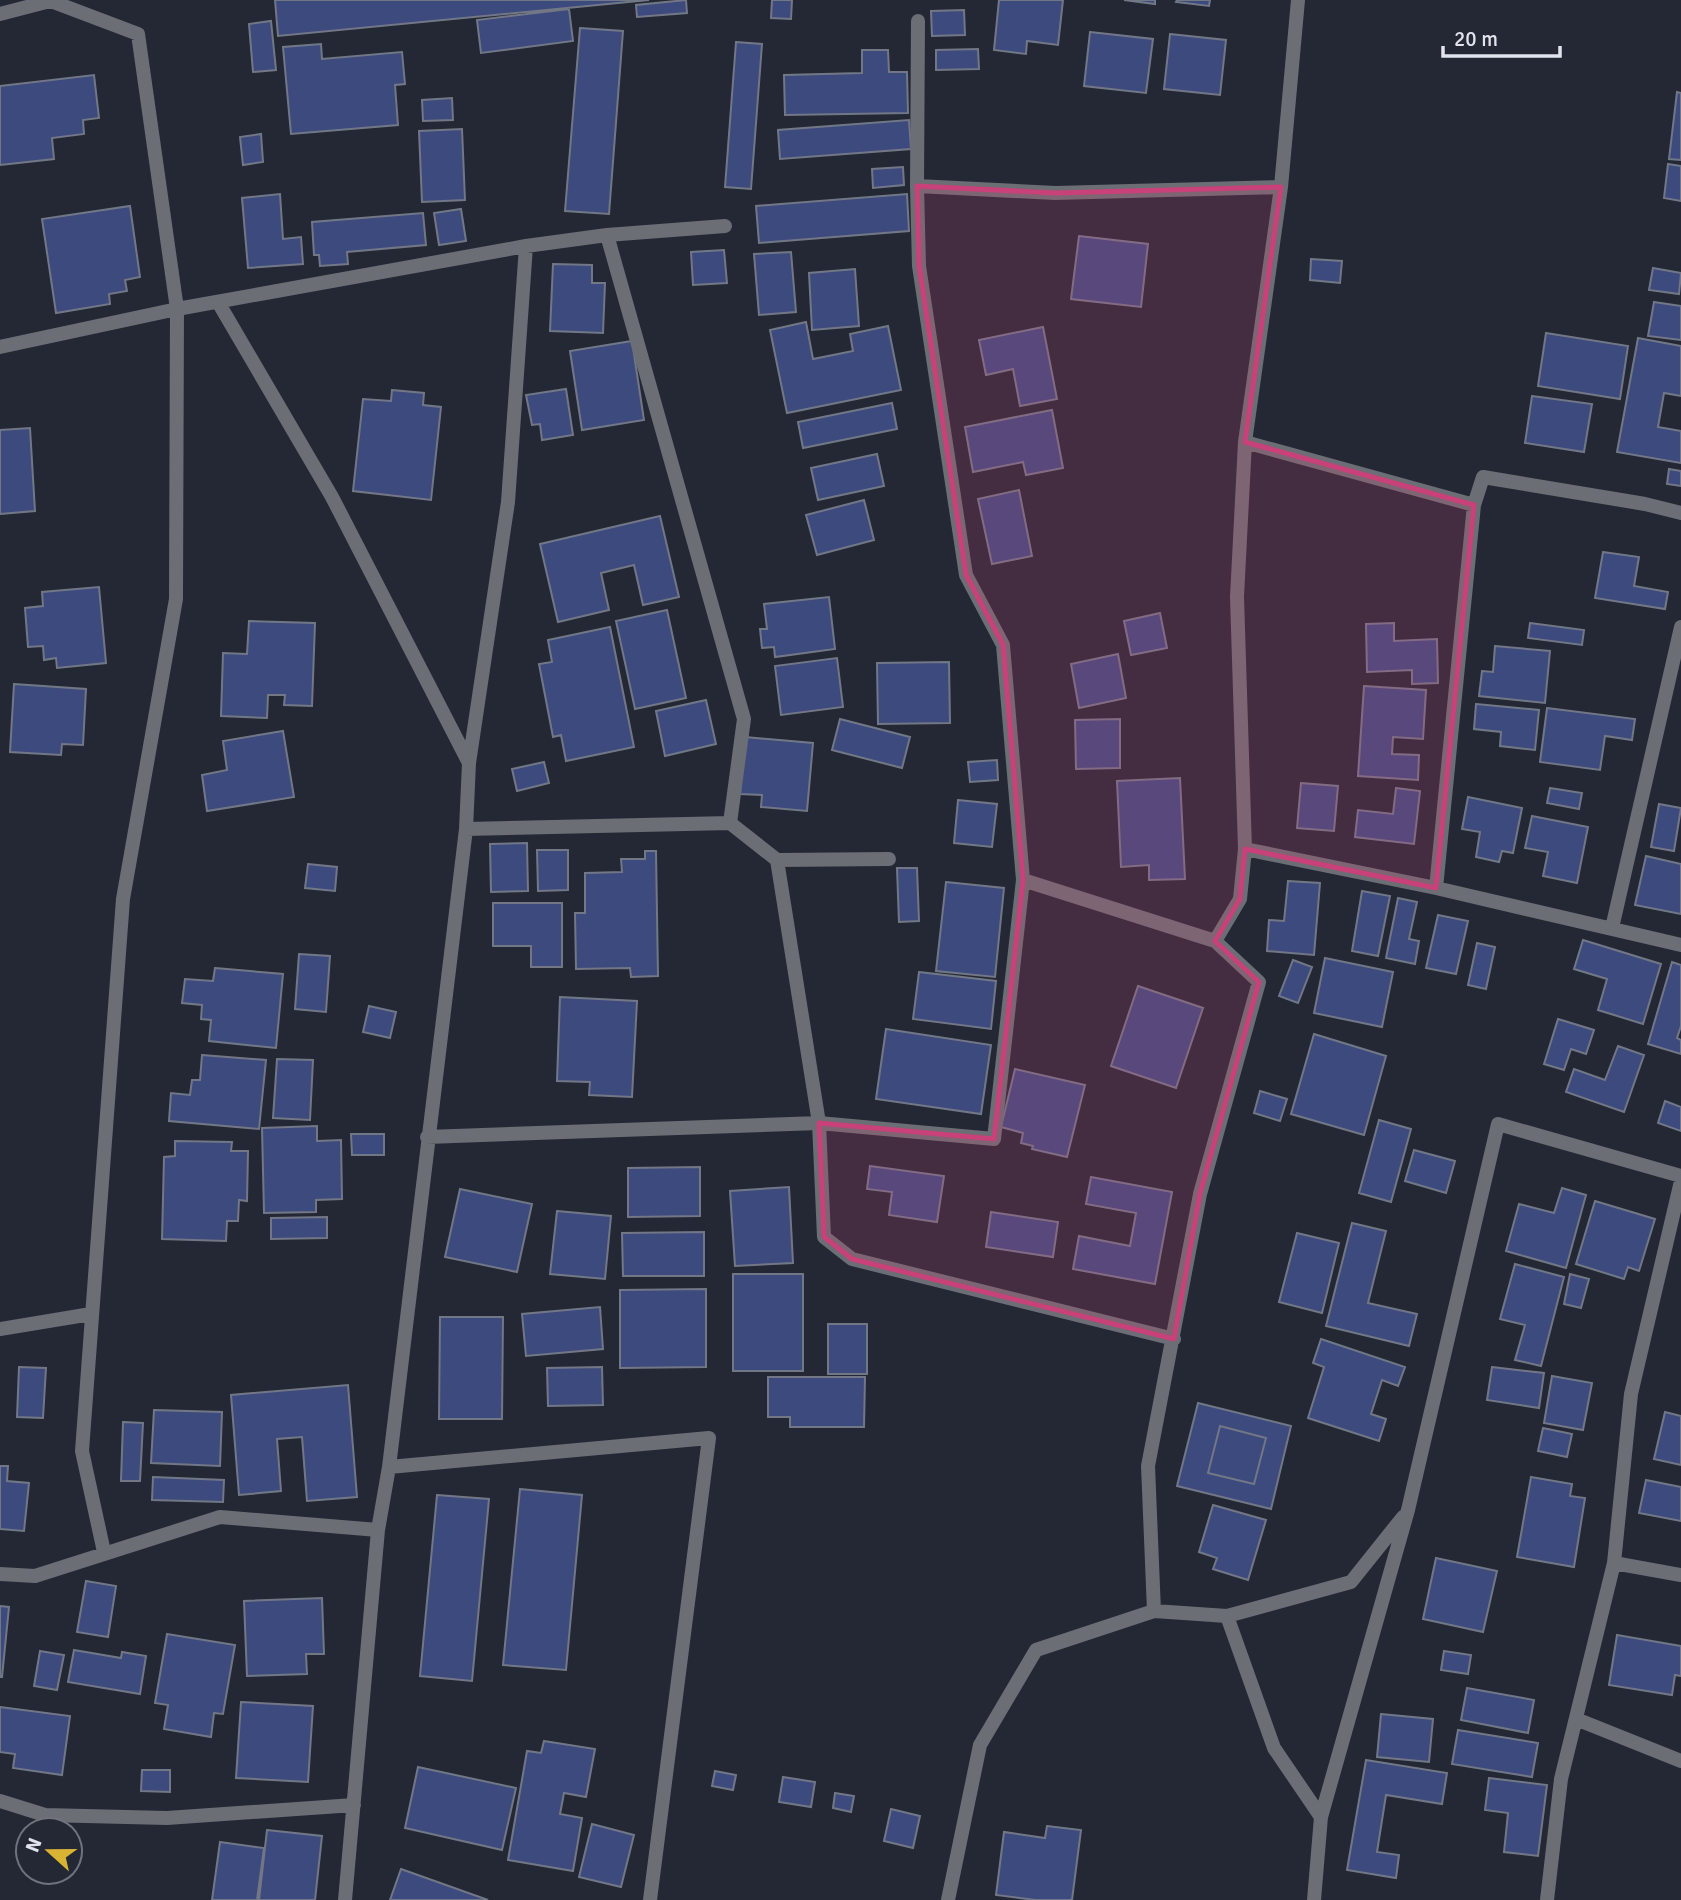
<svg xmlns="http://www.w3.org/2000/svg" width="1681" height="1900" viewBox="0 0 1681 1900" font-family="Signika,sans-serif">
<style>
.building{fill:#3d4a7e;stroke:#727786;stroke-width:2;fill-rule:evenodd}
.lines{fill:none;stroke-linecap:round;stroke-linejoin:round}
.minor{stroke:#6b6e74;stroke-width:14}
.marked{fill:#c84178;fill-opacity:0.2;stroke:#c84178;stroke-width:5;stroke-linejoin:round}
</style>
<rect width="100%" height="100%" fill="#242834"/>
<path class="building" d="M275,0H649L278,36Z
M686,0L687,13L637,17L636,5Z
M772,0H792L791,19L771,18Z
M999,0H1063L1058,45L1027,41L1026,54L994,50Z
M1124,0H1155V4Z
M1177,0H1210L1209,6L1176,2Z
M569,9L573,41L481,53L477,20Z
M964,10L965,35L932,36L931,11Z
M271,21L276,70L253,72L249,24Z
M580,28L623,31L609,214L565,211Z
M1090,32L1153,39L1146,93L1084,86Z
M1170,34L1226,40L1220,95L1164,89Z
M736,42L762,44L751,189L725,187Z
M321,44L322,59L402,52L405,84L395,85L398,125L291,134L283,47Z
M978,49L979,69L936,70V50Z
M862,50H888L889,72H907L908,113L785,115L784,75L862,73Z
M94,75L99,118L83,120L84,134L52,138L54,159L0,165V86Z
M1677,92L1681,93V160L1669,159Z
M452,98L453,120L423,121L422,100Z
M909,120L911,149L780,159L778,130Z
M462,129L465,200L422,202L419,131Z
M261,134L263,162L243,165L240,137Z
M1668,164L1681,166V201L1664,198Z
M903,167L904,185L873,188L872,169Z
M280,194L283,239L301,237L303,264L248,268L242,198Z
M907,194L909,231L759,243L756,206Z
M130,206L140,277L125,280L127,291L109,294L110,304L56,313L42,219Z
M461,209L466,241L439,245L434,213Z
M423,213L426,245L347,252L348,264L320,266L319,255H314L312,222Z
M1079,236L1148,244L1141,307L1071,299Z
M724,250L727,283L693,285L691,252Z
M791,252L796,312L759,315L754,254Z
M1311,259L1342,261L1340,283L1310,280Z
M553,264L592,265V283H605L603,333L550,331Z
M1653,268L1681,273L1679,294L1649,290Z
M855,269L859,326L812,330L809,273Z
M1654,302L1681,306V340L1648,336Z
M806,322L813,359L853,351L850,334L888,326L901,390L787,413L770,330Z
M1043,327L1057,399L1020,406L1013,369L986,375L979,340Z
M1546,333L1628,346L1620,399L1538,386Z
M1638,338L1681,346V396L1664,393L1658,427L1681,431V463L1617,452Z
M632,341L644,420L582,430L570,351Z
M566,389L573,435L542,440L540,424L532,425L526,395Z
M392,390L424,393L423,405L441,407L431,500L353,491L363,399L391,401Z
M1532,396L1592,404L1584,452L1525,443Z
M892,403L897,429L803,448L798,422Z
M1052,410L1063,468L1026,475L1023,462L973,472L965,427Z
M30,428L35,511L0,514V430Z
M877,454L884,486L818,500L811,468Z
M1669,469L1681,471V486L1667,484Z
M1019,490L1032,556L992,564L978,499Z
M864,500L874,540L817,555L806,515Z
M660,516L679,597L643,605L634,565L601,573L609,610L558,622L540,544Z
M1603,552L1639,557L1634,586L1668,592L1665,609L1595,598Z
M99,587L106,663L57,668L56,658L44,660L43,646L28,647L25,608L43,606L42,592Z
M829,597L835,649L775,657L774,647L762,648L760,629H767L764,604Z
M667,610L686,698L635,709L616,621Z
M1160,613L1167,648L1131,655L1124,621Z
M249,621L315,623L312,706L284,705L285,695H268L267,718L221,716L223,653L247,654Z
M1394,623V641L1437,639L1438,683L1412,684V670L1367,672L1366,624Z
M1530,623L1584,630L1582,645L1528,638Z
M610,627L634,747L566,761L561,735L553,737L539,664L552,662L548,640Z
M1495,646L1550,651L1545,703L1479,696L1482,671L1493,672Z
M1118,654L1126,698L1079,708L1071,664Z
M837,658L843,707L781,715L775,666Z
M949,662L950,723L878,724L877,663Z
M14,684L86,689L83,745L62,744L61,755L10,752Z
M1364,686L1426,690L1423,739L1393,737L1392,754L1419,755L1418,780L1358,776Z
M706,700L716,744L665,756L656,711Z
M1476,704L1539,710L1535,750L1500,746L1501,732L1474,729Z
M1547,708L1635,719L1632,740L1605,736L1600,770L1540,762Z
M840,719L910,737L902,768L832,750Z
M1120,719V768L1076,769L1075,720Z
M283,731L294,797L207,811L202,775L227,770L223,741Z
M745,737L813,743L807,811L761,807L762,795L740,794Z
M997,760L998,780L970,782L968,762Z
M544,762L549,783L517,791L512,769Z
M1180,778L1185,879L1149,880V865L1121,867L1117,781Z
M1301,783L1338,786L1334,831L1297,828Z
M1396,788L1420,791L1414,844L1355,837L1358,810L1393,814Z
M1550,788L1582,793L1579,809L1547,803Z
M1468,797L1522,808L1513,853L1502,851L1499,862L1476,857L1480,832L1462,829Z
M958,800L997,804L992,847L954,843Z
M1659,804L1681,808L1674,851L1651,847Z
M1532,816L1588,827L1577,883L1543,876L1548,852L1525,848Z
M527,843L528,891L491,892L490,844Z
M537,850H568V890L538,891Z
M645,851H656L658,976L631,977L630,968L576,969L575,913H585V873L622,872L621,859H645Z
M1646,856L1681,864V914L1635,905Z
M308,864L337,867L335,891L305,888Z
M897,868H917L919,921L899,922Z
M1288,881L1320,883L1314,955L1267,951L1269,920L1284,921Z
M946,882L1004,888L995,977L936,971Z
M1362,891L1390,896L1378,956L1352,951Z
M1398,898L1417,902L1409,939L1419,941L1415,964L1386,958Z
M493,903H562V967H531V946H493Z
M1438,915L1468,921L1456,974L1426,968Z
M1583,940L1661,964L1643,1024L1598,1010L1607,979L1574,969Z
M1477,943L1495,947L1486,989L1468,985Z
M299,954L330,956L326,1012L295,1009Z
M1325,958L1393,972L1382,1027L1314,1013Z
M1293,960L1312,967L1298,1003L1279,996Z
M1672,962L1681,965V1026L1677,1038L1681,1040V1054L1648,1044Z
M215,968L283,974L276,1048L209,1041L211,1020L201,1019L202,1005L182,1003L185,979L213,981Z
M919,972L996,981L991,1029L913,1019Z
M1138,986L1203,1008L1176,1088L1111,1066Z
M560,997L637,1001L632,1097L589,1095L590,1082L557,1081Z
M369,1006L396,1012L390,1038L363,1032Z
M1558,1019L1594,1030L1586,1054L1571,1049L1564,1070L1544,1064Z
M886,1029L991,1045L981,1114L876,1099Z
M1314,1034L1386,1056L1364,1135L1291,1114Z
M1618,1046L1644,1055L1624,1112L1566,1092L1574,1069L1605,1080Z
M202,1055L266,1060L259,1129L169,1121L171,1093L190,1095L192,1080H200Z
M277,1059L313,1060L310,1120L273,1118Z
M1015,1069L1085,1085L1067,1157L1032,1149L1033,1146L1021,1143L1023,1133L1001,1127Z
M1260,1091L1287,1099L1280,1121L1254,1113Z
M1665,1101L1681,1107V1131L1658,1123Z
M1379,1120L1411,1129L1391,1202L1359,1193Z
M317,1126V1141L341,1140L342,1199L316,1200V1212L264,1213L262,1128Z
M351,1134H384V1155H352Z
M175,1141L232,1142L231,1151H248L247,1201L239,1200L238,1221H227L226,1241L162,1239L164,1157L175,1156Z
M1414,1150L1455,1161L1446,1193L1405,1181Z
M870,1166L944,1176L937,1222L889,1215L892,1192L867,1189Z
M700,1167V1216L628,1217V1168Z
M1091,1177L1172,1192L1155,1284L1073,1269L1079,1236L1130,1246L1136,1213L1086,1204Z
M789,1187L793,1263L735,1266L730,1191Z
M1562,1188L1586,1195L1566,1268L1506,1251L1519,1204L1554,1213Z
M460,1189L532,1204L517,1272L445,1257Z
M1595,1201L1655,1219L1639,1271L1628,1267L1624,1279L1576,1264Z
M557,1211L611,1216L605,1279L550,1274Z
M991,1212L1058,1222L1053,1257L986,1247Z
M327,1217V1238L271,1239V1218Z
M1352,1223L1386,1231L1368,1303L1417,1314L1409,1346L1326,1326Z
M704,1232V1276H623L622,1233Z
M1297,1233L1339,1243L1322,1313L1279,1302Z
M1515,1264L1564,1277L1541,1366L1515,1360L1525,1325L1500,1319Z
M733,1274H803V1371H733Z
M1570,1274L1589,1279L1581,1308L1564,1304Z
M706,1289V1367L620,1368V1290Z
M600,1307L603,1349L526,1356L522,1314Z
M440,1317H503L502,1419H439Z
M828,1324H867V1374H828Z
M1321,1339L1405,1367L1398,1386L1382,1380L1371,1414L1386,1419L1379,1441L1308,1418L1324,1367L1313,1363Z
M19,1367L46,1368L43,1418L17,1417Z
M602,1367L603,1405L548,1406L547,1368Z
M1492,1367L1544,1373L1539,1408L1487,1400Z
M1552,1376L1592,1383L1583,1430L1544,1423Z
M768,1377H865L864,1427H790V1417H768Z
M348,1385L357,1497L307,1501L302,1437L277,1439L281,1491L239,1495L231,1395Z
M1198,1403L1291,1426L1271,1509L1177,1486ZM1220,1426L1266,1438L1254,1484L1208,1473Z
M154,1410L222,1412L220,1466L151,1463Z
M1665,1412L1681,1416V1465L1654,1459Z
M123,1422L143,1423L140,1481H121Z
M1220,1426L1266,1438L1254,1484L1208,1473Z
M1543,1428L1572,1434L1567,1457L1538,1451Z
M0,1466H8L7,1481L29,1483L24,1531L0,1529Z
M153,1477L224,1480L223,1502L152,1500Z
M1531,1477L1572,1484L1570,1496L1585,1498L1574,1567L1517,1557Z
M1646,1480L1681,1487V1521L1639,1513Z
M520,1489L582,1495L566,1670L503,1665Z
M437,1495L489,1499L472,1681L420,1676Z
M1213,1505L1266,1520L1248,1580L1213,1569L1217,1558L1199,1552Z
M1436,1558L1497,1571L1483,1632L1423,1619Z
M86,1581L116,1586L108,1637L77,1632Z
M322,1598L324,1654H306L307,1674L247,1676L244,1601Z
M0,1606L9,1607L2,1677H0Z
M167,1634L235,1645L223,1714L214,1713L211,1737L164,1729L168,1705L155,1703Z
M1617,1635L1681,1646V1676L1675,1675L1672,1695L1609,1685Z
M74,1650L121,1658L122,1652L146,1656L140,1694L68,1682Z
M40,1651L64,1655L57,1690L34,1686Z
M1444,1651L1471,1655L1468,1674L1441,1670Z
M1467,1688L1534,1700L1528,1733L1461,1720Z
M241,1702L313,1706L308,1782L236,1778Z
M0,1707L70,1716L62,1775L13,1768L15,1754L0,1752Z
M1381,1714L1433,1719L1429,1762L1377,1757Z
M1458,1730L1538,1743L1532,1777L1452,1764Z
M544,1741L595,1749L586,1797L564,1793L560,1814L582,1818L573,1871L508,1860L527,1751L541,1753Z
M1366,1760L1447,1773L1442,1804L1386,1795L1377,1852L1399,1855L1396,1878L1347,1870Z
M418,1767L516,1788L502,1850L405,1828Z
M142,1770H170V1792L141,1791Z
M715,1771L736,1775L733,1790L712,1786Z
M783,1777L815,1782L811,1807L779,1802Z
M1489,1778L1547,1785L1538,1856L1504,1852L1508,1813L1485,1810Z
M835,1793L854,1796L851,1812L833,1808Z
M891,1809L920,1816L913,1848L884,1841Z
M592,1824L634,1835L621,1887L579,1877Z
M1047,1826L1081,1830L1072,1900H1035L996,1895L1004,1832L1045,1838Z
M267,1830L322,1836L315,1900H259Z
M220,1842L264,1848L257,1900H212Z
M401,1869L488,1900H390Z"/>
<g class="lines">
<path class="minor" d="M48,0L138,34L177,309L176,599L123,899L82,1451L104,1552
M0,14L54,0
M917,186L1055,193L1281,187
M607,235L744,719L730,823
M218,302L332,497L469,763
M0,347L177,309L526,246L607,235L725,226
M1245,442L1474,505L1436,888
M1474,505L1483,477L1645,504L1681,513
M466,829L730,823L777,860L889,859
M1245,849L1436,888L1681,945
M777,860L819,1123L994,1139L1023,880L1003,645L966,575L919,266L917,186L918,21
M1023,880L1215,941L1240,899L1245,849L1237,597L1245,442L1281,187L1298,0
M1612,928L1681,627
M1215,941L1259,982L1200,1194L1148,1466L1154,1611L1227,1616L1274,1748L1321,1817
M427,1137L819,1123L824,1237L852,1259L1174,1339
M0,1329L91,1314
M389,1467L709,1438L650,1900
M1614,1563L1681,1575
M0,1574L35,1576L220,1517L378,1530
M1227,1616L1351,1582L1403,1517
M1576,1719L1681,1761
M0,1801L45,1815L167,1818L354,1805
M345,1900L378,1530L389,1467L466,829L469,763L508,502L526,246
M948,1900L980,1745L1036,1650L1154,1611
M1314,1900L1321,1817L1408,1510L1498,1124L1681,1176
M1547,1900L1561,1779L1614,1563L1631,1394L1681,1181"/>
</g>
<path class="marked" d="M917,186L1055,193L1281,187L1245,442L1474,505L1436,888L1245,849L1240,899L1215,941L1259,982L1200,1194L1174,1339L852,1259L824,1237L819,1123L994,1139L1023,880L1003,645L966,575L919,266Z"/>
<g transform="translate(49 1851) rotate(291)"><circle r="33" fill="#242834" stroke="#70737e" stroke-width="2"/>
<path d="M0-5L12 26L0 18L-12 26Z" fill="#d9b334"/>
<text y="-10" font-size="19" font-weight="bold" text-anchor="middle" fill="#e2e4ed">N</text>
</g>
<path d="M1443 46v10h117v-10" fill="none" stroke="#e2e4ed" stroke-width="3.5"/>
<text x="1454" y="46" font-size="21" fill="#e2e4ed" stroke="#242834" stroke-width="5" paint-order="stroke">20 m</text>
</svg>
